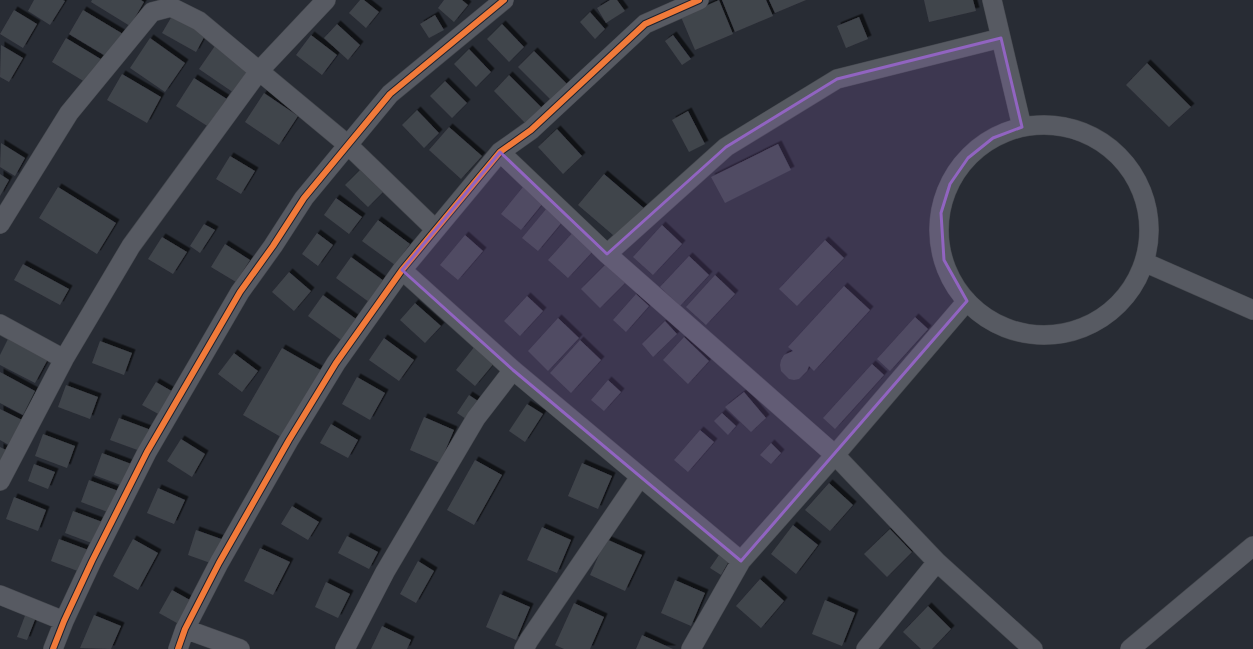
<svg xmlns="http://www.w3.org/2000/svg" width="1253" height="649" viewBox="0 0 1253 649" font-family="Roboto,sans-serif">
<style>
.building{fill:#41444b;filter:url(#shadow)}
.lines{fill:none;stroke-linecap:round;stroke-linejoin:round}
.minor-casing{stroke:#44474d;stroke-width:20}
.minor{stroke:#575a62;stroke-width:19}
.cycleway-casing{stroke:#1c212e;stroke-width:8}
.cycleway{stroke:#f17a3a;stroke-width:6}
.marked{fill:#9164c1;fill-opacity:0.2;stroke:#9164c1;stroke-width:3;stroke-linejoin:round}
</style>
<defs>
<filter id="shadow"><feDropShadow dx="3.5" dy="-3.5" stdDeviation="0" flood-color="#0009"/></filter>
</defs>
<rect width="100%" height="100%" fill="#282c34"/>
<path class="building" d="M34,0H63L65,1L50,25L28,11Z
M92,0H141L144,2L130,26L91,2Z
M360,0H364L379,12L366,28L349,13Z
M444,0H462L468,5L454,22L438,8Z
M610,0H617L625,11L606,23L597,8Z
M719,0L733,34L695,50L681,17Z
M722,0H766L773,16L735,32Z
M769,0H806L775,13Z
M924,0H973L976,11L929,22Z
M14,10L37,24L23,48L0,34Z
M83,10L123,34L109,58L69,34Z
M175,11L208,30L196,52L162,33Z
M590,12L605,29L595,39L580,22Z
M435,15L444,30L429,38L420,24Z
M859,17L868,39L846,48L837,26Z
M337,24L360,45L348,60L324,38Z
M502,24L524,47L509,62L487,39Z
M311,35L337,55L322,75L296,55Z
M673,35L691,59L682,65L665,41Z
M66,38L104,61L90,85L52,62Z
M150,38L185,63L165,92L130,68Z
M217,43L255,69L237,95L199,69Z
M1,45L23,58L9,82L0,77Z
M469,49L491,72L476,87L454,64Z
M534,51L567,84L551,100L518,67Z
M1147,63L1191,107L1169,127L1126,85Z
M122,74L161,97L147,123L107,100Z
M509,75L543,109L527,125L494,91Z
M194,78L230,101L212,129L176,106Z
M445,81L467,103L452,118L430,96Z
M264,93L298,116L279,145L245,122Z
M417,110L439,133L424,148L402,125Z
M688,111L705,144L689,152L672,120Z
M449,127L482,156L461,179L429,150Z
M557,129L582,156L563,174L538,147Z
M1,143L25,158L15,176L0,167Z
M778,144L791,170L725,203L711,177Z
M230,156L255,171L241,194L216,179Z
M360,170L383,192L368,207L345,185Z
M0,174L9,180L0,196Z
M604,174L646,210L620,241L578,205Z
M58,187L116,223L97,254L39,218Z
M523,187L543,203L521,230L501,214Z
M336,198L362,217L349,234L324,215Z
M547,208L563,221L538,251L522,238Z
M378,220L410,244L395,265L362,241Z
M204,224L215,230L200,253L190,246Z
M662,225L682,244L653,275L633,257Z
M575,230L595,249L568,278L548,260Z
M317,233L333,245L318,266L302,254Z
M465,235L483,251L458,280L440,265Z
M162,237L187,252L173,274L148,259Z
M825,240L844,258L797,306L779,289Z
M225,244L250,260L236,282L211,267Z
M689,256L709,275L680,306L660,287Z
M351,257L384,281L369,302L336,278Z
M609,261L628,280L600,308L581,289Z
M23,264L69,289L60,305L14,280Z
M289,272L311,291L294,311L272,292Z
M715,275L735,294L706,325L686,307Z
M844,286L870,310L814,371L809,366L807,371L799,379L794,380L789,379L781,371L780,365L781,360L784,355L793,351L788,347Z
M636,294L649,306L626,332L613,320Z
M323,295L356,319L341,340L308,316Z
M527,296L543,311L520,336L504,321Z
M415,303L441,326L425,343L400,320Z
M915,317L928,329L890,371L877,359Z
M558,318L579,338L548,371L528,351Z
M665,321L677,334L653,357L642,344Z
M684,337L709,361L688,384L663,360Z
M384,338L414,360L399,381L369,360Z
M8,339L48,359L35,383L0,365V355Z
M580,340L601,360L571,393L550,373Z
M100,341L132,353L124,375L92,363Z
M475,346L495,362L475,386L456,370Z
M282,348L324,372L286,440L243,415Z
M234,353L258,371L242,392L218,374Z
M872,364L884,375L835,429L823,418Z
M0,372L35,391L23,415L0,403Z
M357,377L385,393L370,420L342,404Z
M608,380L621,392L604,411L591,400Z
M156,382L175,393L162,416L142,405Z
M66,385L98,397L90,419L58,407Z
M744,392L766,418L751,432L725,407Z
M469,395L478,401L466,419L457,413Z
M527,404L543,414L525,442L509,431Z
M0,409L22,420L9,445L0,440Z
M722,413L736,426L728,435L714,421Z
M424,417L454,430L440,463L410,450Z
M119,418L151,430L143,452L110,440Z
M331,424L358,440L348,458L320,443Z
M700,430L714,442L688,472L674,460Z
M43,434L75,446L67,468L35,456Z
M181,439L205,454L192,477L167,461Z
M771,443L781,453L771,464L760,455Z
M0,447L6,450L0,461Z
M102,453L134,465L126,487L94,475Z
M475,460L502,475L474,525L447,510Z
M582,463L612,476L598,509L568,496Z
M34,464L55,472L48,489L28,481Z
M89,480L121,492L113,514L81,502Z
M829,483L853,505L830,531L805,510Z
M158,488L185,500L174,524L147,513Z
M14,497L46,510L38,531L6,519Z
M292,506L319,522L308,540L281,524Z
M73,511L105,523L97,545L65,533Z
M793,525L818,545L796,574L771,554Z
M542,527L571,540L557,573L527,560Z
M890,529L912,552L887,577L864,554Z
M196,530L224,540L216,565L188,555Z
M347,536L378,552L369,569L338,553Z
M59,539L91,551L83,573L51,561Z
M133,539L158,553L138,590L113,576Z
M606,539L642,555L625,591L590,575Z
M260,548L290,562L273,595L244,581Z
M719,555L729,561L721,575L710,568Z
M418,561L434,571L416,603L400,594Z
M760,579L784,601L761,628L736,606Z
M675,580L705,593L691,626L661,613Z
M326,582L350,594L338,618L315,607Z
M172,590L197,604L184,627L159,613Z
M500,594L530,607L516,640L486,627Z
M825,600L855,613L842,646L812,634Z
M574,603L604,617L590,649H564L555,645Z
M928,606L951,629L932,649H921L903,632Z
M26,613L36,617L27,640L17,637Z
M94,615L121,626L111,649L80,648Z
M382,626L411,640L407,649H371Z
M642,635L673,649H636Z"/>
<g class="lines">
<g class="minor-casing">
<path id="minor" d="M992,0L1022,127
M939 230a105 105 0 1 1 210 0a105 105 0 1 1-210 0Z
M500,152L607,254L835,455L937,562L1033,649
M0,224L69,113L152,12L171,7L199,21L348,145L435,229
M607,254L726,147L837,79L1001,38
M1144,262L1253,310
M402,270L513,370L741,561
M0,324L64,359
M0,481L64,359L131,246L259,71L326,0
M0,595L64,621
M185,629L240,649
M53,649L64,621L92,561L147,452L240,292L273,246L304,198L390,94L504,0
M178,649L185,629L219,563L289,440L336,363L402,270L500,152L531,130L645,24L699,0
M345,649L385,572L476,418L513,370
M524,649L529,640L640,477
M691,649L741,561L835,455L967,301
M866,649L937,562
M1130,649L1253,546"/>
</g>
<use href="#minor" class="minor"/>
<g class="cycleway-casing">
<path id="cycleway" d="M53,649L64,621L92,561L147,452L240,292L273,246L304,198L390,94L504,0
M178,649L185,629L219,563L289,440L336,363L402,270L500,152L531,130L645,24L699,0"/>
</g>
<use href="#cycleway" class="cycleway"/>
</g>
<path class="marked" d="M1001,38L1022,127L993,138L968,158L950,184L941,213L944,260L967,301L741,561L513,370L402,270L500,152L607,254L726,147L837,79Z"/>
</svg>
